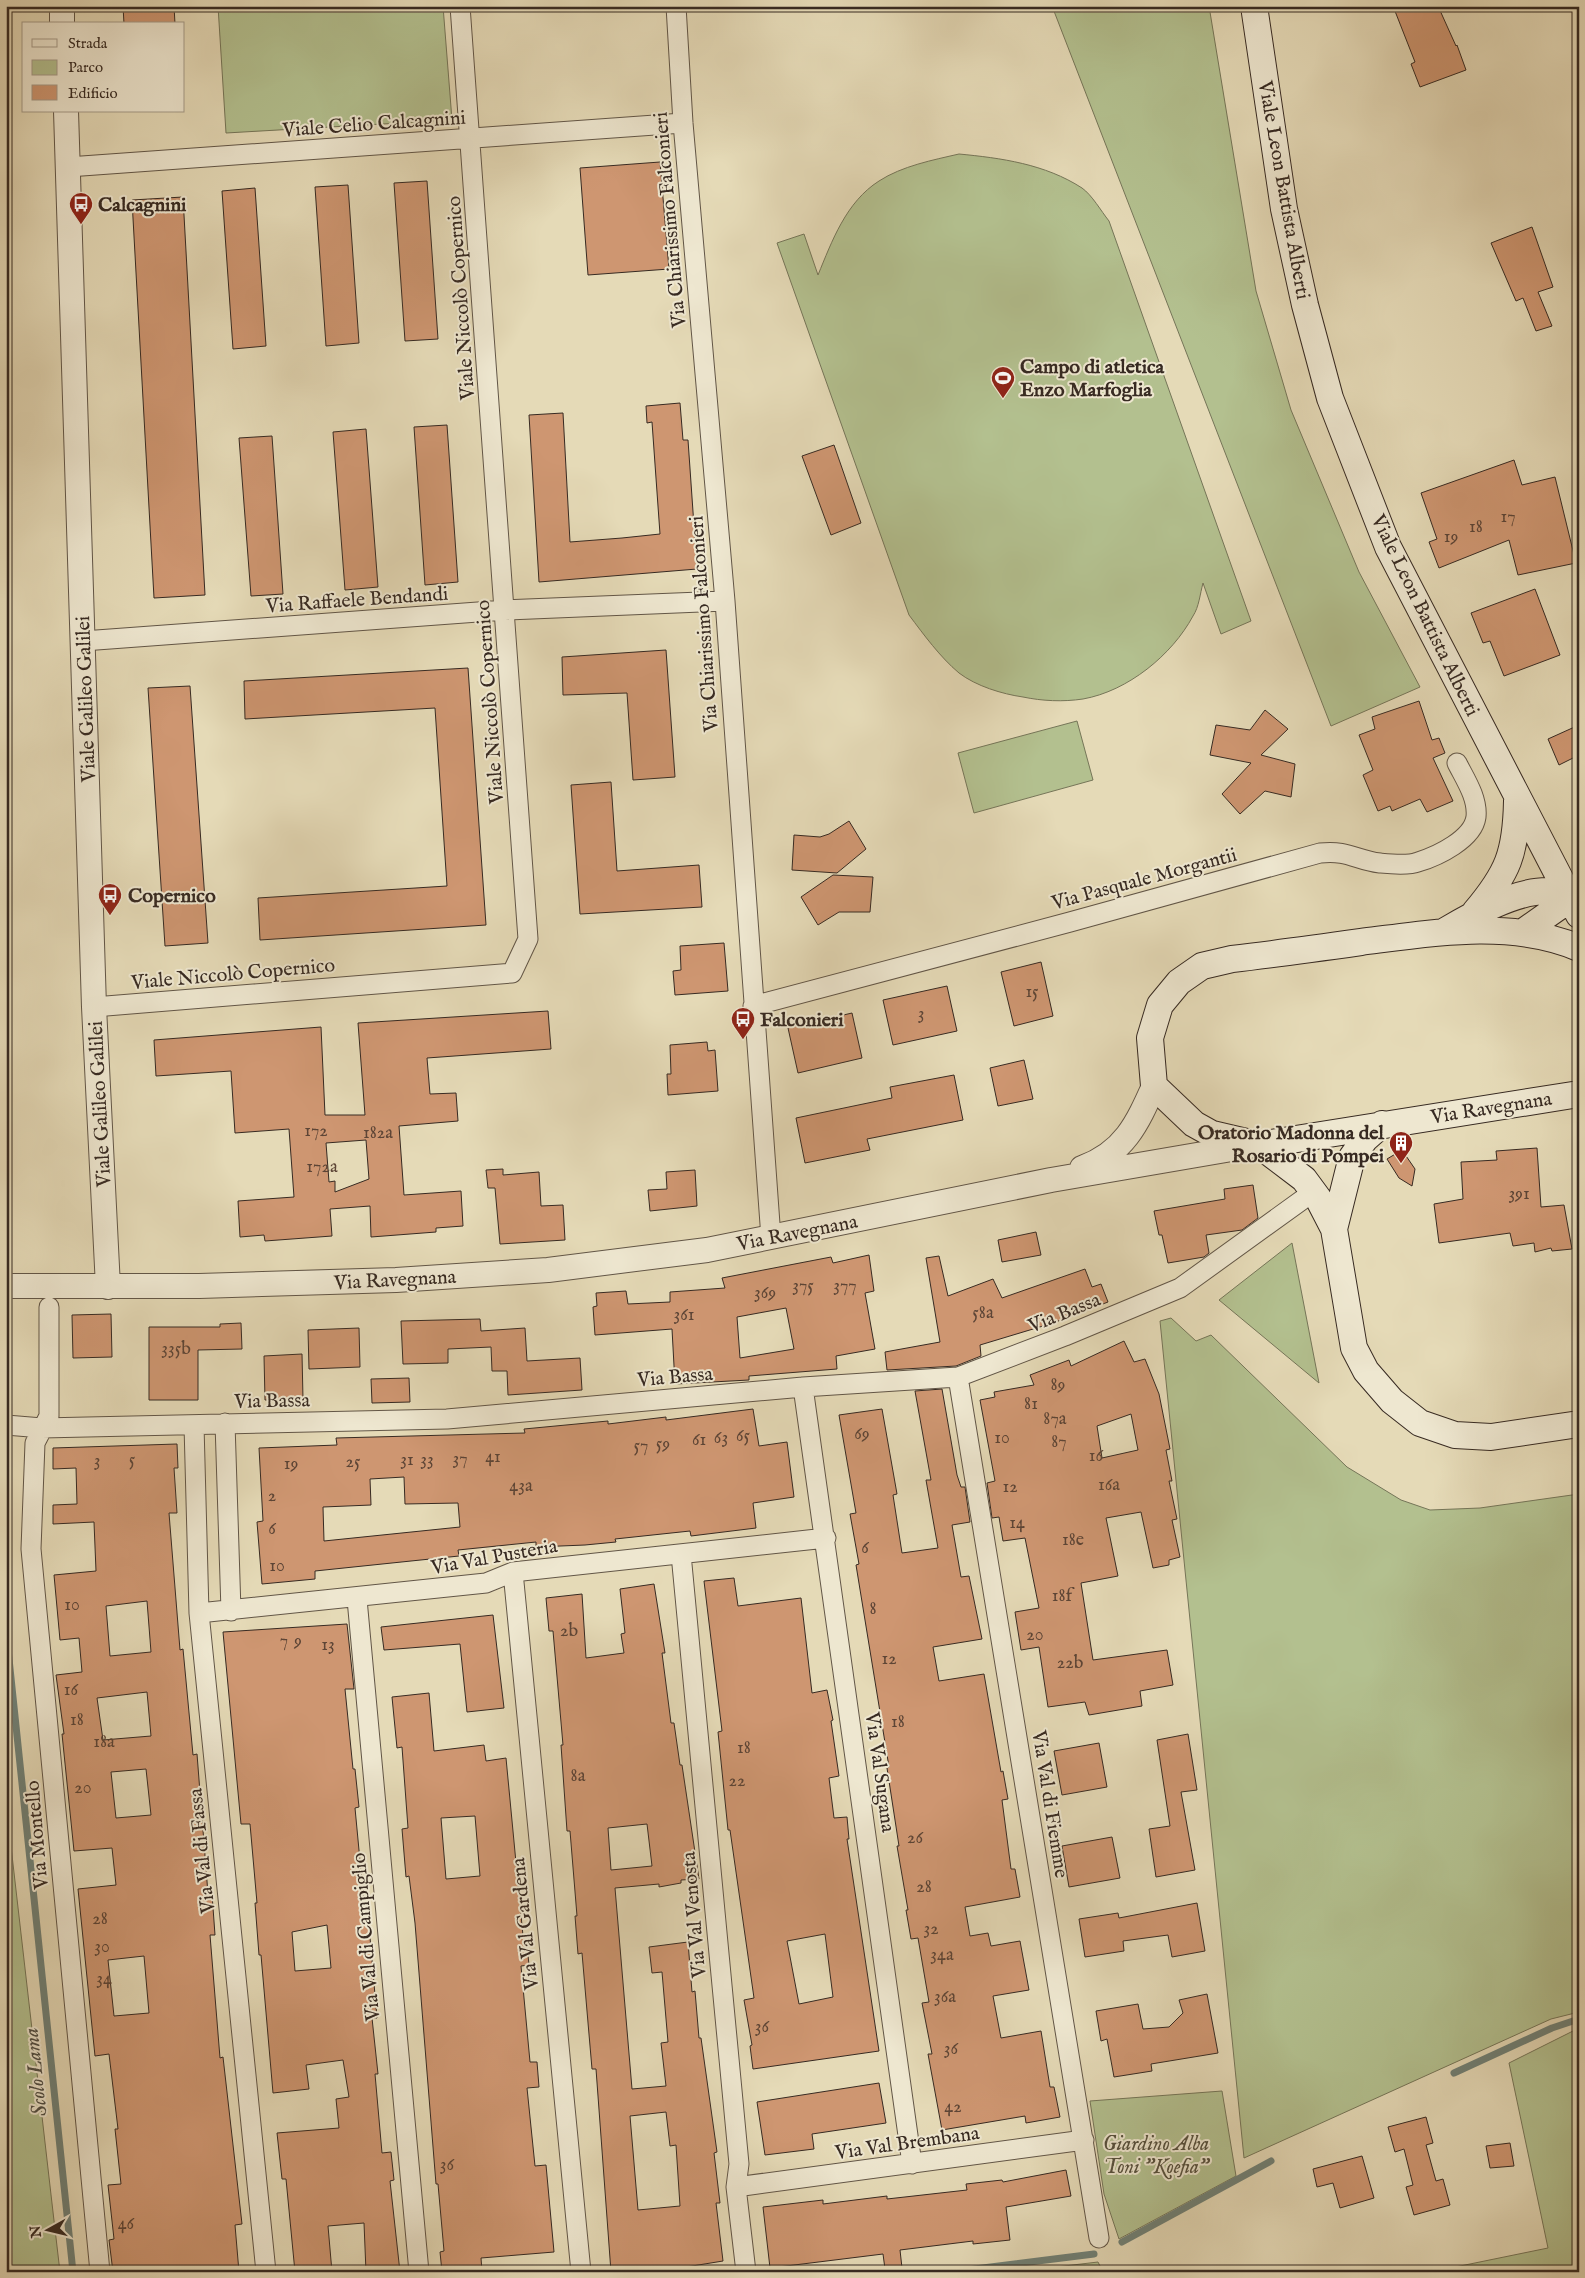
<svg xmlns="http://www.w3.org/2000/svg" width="1585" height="2278" viewBox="0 0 1585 2278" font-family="'IM FELL English',serif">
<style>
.green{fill:#b3c08f;stroke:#757558}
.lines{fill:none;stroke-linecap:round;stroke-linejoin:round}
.stream{stroke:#708177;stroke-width:7}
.building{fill:#ce9671;stroke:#372a22;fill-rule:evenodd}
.minor-casing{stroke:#625647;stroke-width:21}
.tertiary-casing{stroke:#625647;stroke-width:26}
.secondary-casing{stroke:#372a22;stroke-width:28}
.minor{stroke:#eee7d0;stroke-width:19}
.tertiary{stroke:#eee7d0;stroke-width:24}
.secondary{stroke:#eee7d0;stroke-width:26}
.labels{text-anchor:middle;stroke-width:4;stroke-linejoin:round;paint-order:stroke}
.number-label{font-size:18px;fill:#5d4536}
.street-label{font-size:20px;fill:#372a22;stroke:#eee7d0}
.poi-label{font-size:20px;font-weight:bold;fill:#372a22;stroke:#eee7d0;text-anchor:start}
.park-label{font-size:20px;font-style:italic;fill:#56503d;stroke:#eee7d0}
.water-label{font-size:21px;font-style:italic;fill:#4f4e45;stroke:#eee7d0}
</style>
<rect width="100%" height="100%" fill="#e5dab7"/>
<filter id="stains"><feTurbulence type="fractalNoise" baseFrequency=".004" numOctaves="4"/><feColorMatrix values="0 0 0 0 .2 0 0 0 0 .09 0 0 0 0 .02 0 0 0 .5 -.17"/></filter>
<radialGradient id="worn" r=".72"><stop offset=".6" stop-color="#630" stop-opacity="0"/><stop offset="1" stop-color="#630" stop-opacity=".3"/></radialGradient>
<path class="green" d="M218,6H443L452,120L226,133Z
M1052,6H1209L1256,291L1291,410L1359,572L1420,687L1331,726Z
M959,154C1001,158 1045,164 1082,188C1092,195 1101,211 1109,221L1251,621L1221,634L1203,583C1200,594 1199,607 1193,616C1172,655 1128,691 1083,699C1063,702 1042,701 1023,697C1002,694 976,686 959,673C940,657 924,635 909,615L777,243L804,234L818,275C832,241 846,202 879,181C902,166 933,160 959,154Z
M1077,721L1093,780L974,813L958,753Z
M1292,1243L1319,1383L1219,1300Z
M1171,1318L1196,1341L1211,1335L1347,1467L1401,1500L1430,1510L1480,1508L1579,1494V2012L1551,2019L1244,2158L1160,1321Z
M6,1803L53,2212L60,2272H6Z
M1579,2028V2272H1431L1548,2248L1509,2063Z
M1222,2091L1236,2176L1119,2239L1104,2194L1090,2101Z
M1098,2262L1103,2272H1014Z"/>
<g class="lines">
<path class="stream" d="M6,1630L73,2272
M1454,2073L1552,2028L1579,2019
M1122,2242L1271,2161
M951,2272L1094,2254"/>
</g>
<path class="building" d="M123,6H174L175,24H124Z
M1393,6H1438L1456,46L1457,45L1466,70L1420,87L1411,64L1415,62Z
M660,162L669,269L588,275L580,168Z
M427,181L438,339L405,341L394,183Z
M348,185L359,343L326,346L315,187Z
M255,188L266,346L233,349L222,191Z
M183,197L205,595L154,598L132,200Z
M1532,227L1553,287L1538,292L1552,326L1536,331L1523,298L1516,301L1491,243Z
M680,403L683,440H688L697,569L539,582L529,415L563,413L570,542L622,538L660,534L652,422L647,423L646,406Z
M447,425L458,582L425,585L414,427Z
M366,429L378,587L345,590L333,432Z
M272,436L283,594L251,596L239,438Z
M834,445L861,523L831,535L802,456Z
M1514,460L1522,485L1555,477L1576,563L1518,575L1509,540L1439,568L1429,542L1437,539L1421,493Z
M1535,589L1560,655L1504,676L1490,641L1483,643L1471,613Z
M666,650L675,777L633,780L627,693L563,695L562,657Z
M468,668L486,925L260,940L258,898L447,886L435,708L245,719L244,681Z
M190,686L208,943L165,946L148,688Z
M1419,701L1432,740L1439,738L1445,753L1433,758L1453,801L1427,812L1420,799L1392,811L1390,806L1378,811L1363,775L1373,770L1359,735L1375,729L1372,717Z
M1265,710L1288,729L1261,755L1295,764L1291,797L1265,791L1240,814L1222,794L1251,763L1210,755L1216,725L1250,730Z
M1579,725V755L1559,765L1548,739Z
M611,782L617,871L699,865L702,907L580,914L571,785Z
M849,821L866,849L837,873L792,870L794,835L820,837L829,834Z
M833,875L873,877L870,912H839L818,925L801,897Z
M724,943L728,991L675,995L673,971L681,970L680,946Z
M1041,962L1053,1016L1014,1026L1001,972Z
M947,986L957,1031L893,1045L883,1000Z
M548,1011L551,1049L427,1058L430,1094L456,1093L458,1121L399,1126L404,1195L461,1191L463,1226L436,1228V1232L371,1237L370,1206L330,1209L332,1236L265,1241L264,1235L240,1237L238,1201L294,1197L289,1129L235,1133L231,1071L156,1076L154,1040L321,1027L325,1115H365L358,1023ZM366,1140L369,1179L335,1192V1181L329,1182L326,1143Z
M852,1013L862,1058L798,1073L788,1028Z
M707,1042L708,1051L715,1050L718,1091L668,1095L667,1074H671L670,1045Z
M1024,1060L1033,1099L998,1106L990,1068Z
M954,1075L963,1120L867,1139L870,1150L805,1163L796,1118L892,1098L890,1087Z
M1537,1148L1541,1207L1564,1205L1572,1249L1552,1251L1551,1248L1535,1252L1534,1243L1513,1246L1510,1233L1439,1243L1434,1204L1463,1199L1461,1162L1497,1160L1496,1151Z
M1402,1150L1415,1169L1412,1186L1399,1178L1387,1159Z
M503,1169V1175L539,1172L541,1206L563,1205L565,1240L500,1244L495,1188H488L486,1170Z
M695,1170L697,1206L650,1211L648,1190L667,1189L666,1172Z
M1253,1185L1258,1218L1242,1230L1206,1235L1209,1253L1204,1257L1168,1263L1162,1235H1159L1154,1211L1225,1199L1224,1189Z
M1036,1232L1041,1255L1002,1262L998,1240Z
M869,1255L874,1291L865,1293L875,1349L836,1356L837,1369L749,1376V1380L675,1384L672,1329L595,1335L593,1307L597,1306L596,1293L626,1291L628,1304L670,1302V1292L725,1288L722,1278L831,1257L833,1263ZM786,1308L794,1349L740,1358L737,1317Z
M939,1256L948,1296L993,1279L1002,1298L1085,1269L1092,1287L1101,1284L1108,1302L1053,1323L980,1345L981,1356L956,1366L887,1370L885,1352L940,1342L926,1258Z
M111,1314L112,1357L73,1358L72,1315Z
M480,1319L481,1331L525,1328L527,1361L580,1358L582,1390L508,1395L507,1371H492L491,1347L448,1349V1363L403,1364L401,1321Z
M241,1323L242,1349L198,1350V1400H149V1327H220V1324Z
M359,1328L360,1367L309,1369L308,1330Z
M1124,1341L1134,1362L1145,1359L1159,1394L1170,1449L1166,1450L1172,1481H1169L1177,1519L1172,1520L1180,1557L1169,1560V1565L1153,1568L1141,1512L1106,1518L1118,1576L1081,1583L1093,1660L1167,1650L1173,1685L1140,1691L1142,1706L1089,1715L1085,1702L1048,1707L1039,1647L1021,1650L1015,1612L1039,1608L1025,1538L1003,1541L999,1517L992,1518L987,1483L995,1481L980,1400L995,1397L994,1392L1034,1385L1030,1375L1069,1360L1071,1366ZM1131,1414L1138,1450L1102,1458L1097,1426Z
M302,1354L303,1399L265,1400L264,1356Z
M409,1378L410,1402L372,1403L371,1379Z
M942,1389L957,1475L961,1487H965L970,1522L952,1525L961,1577L969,1576L982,1639L933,1647L939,1681L984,1674L1001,1772L1003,1771L1008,1799L1002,1800L1011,1869H1015L1020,1897L965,1907L970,1936L988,1933L991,1946L1020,1941L1029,1990L993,1996L1001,2038L1041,2031L1050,2087H1054L1060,2117L1026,2123L1025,2116L942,2130L928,2054H932L922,2003L929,2002L918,1938L911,1939L906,1910H908L897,1846H899L887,1768L889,1767L856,1565L859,1564L850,1514L856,1513L839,1415L882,1409L897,1494L893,1495L902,1553L938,1548L926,1480H931L915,1391Z
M753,1409L759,1446L787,1442L794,1497L753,1503L756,1528L691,1536L690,1531L615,1539L616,1542L585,1545L536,1547V1542L458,1550L459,1556L315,1571V1579L262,1584L257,1522L263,1521L259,1448L337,1445L336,1438L525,1433L524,1429L608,1421V1424L666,1417V1420ZM404,1477L405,1504L458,1503L460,1527L324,1541L323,1507L371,1505L370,1479Z
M177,1444L178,1468H174L177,1513H169L180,1650L183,1649L193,1755L197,1754L208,1894H212L215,1935H210L220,2058L223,2057L242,2224L235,2225L239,2272H113L109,2240L114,2239L108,2185L121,2184L115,2129H118L109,2054L95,2056L78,1889L116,1885L112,1848L74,1851L62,1734H64L56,1675L82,1672L79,1638L60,1640L54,1575L96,1571L94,1522L53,1524V1505L77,1504L76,1468L53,1469V1448ZM147,1601L151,1652L110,1656L106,1606ZM147,1692L151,1736L103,1740L97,1698ZM146,1769L151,1815L116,1818L111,1772ZM144,1956L149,2013L114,2016L108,1960Z
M734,1578L738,1606L801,1598L812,1693L827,1690L833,1720L831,1721L839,1776L829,1778L834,1818L847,1817L849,1839H847L879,2051L753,2069L750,2046L752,2045L744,2000L754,1998L730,1830H728L718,1732L722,1731L704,1581ZM825,1934L833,1997L799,2004L787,1941Z
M654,1584L665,1653H662L671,1723H674L680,1765H682L699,1879L681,1880V1883L659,1887V1884L615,1888L632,2089L666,2086L661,2043L668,2042L662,1972L652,1973L649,1947L688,1942L692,1992L695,1991L699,2038H701L717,2152L714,2153L720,2203H716L723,2261L655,2272H611L596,2069H592L582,1953L578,1954L575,1916H577L570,1831H567L561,1745H563L553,1631H549L546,1598L582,1594L586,1658L624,1653L621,1634L625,1633L620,1589ZM647,1824L652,1866L611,1870L608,1828ZM666,2112L670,2146L676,2145L680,2206L638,2210L630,2116Z
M493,1615L504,1708L467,1712L460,1644L384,1650L381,1627Z
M347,1624L354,1689H345L353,1769H355L359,1807L355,1808L364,1903H367L377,2018H372L378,2074H375L382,2153L391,2152L394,2180L390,2181L400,2272H366L364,2223L328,2226L332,2272H295L286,2179H282L277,2133L339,2128L336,2099L349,2097L343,2060L306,2065L309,2089L273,2093L261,1955H259L255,1903H257L250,1824H241L223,1632ZM327,1925L331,1968L295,1971L292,1932Z
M429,1693L434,1751L484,1745L486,1761L506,1758L523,1936H526L529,1965L521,1966L530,2062H537L539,2087L527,2088L535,2166L546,2165L554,2252L481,2258L482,2272H442L440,2252L444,2251L438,2184H436L415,1923L409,1876L406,1877L402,1829L408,1828L402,1747L397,1748L392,1697ZM475,1816L480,1876L446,1879L441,1818Z
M1188,1734L1197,1790L1181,1792L1195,1870L1156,1877L1149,1829L1170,1826L1157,1740Z
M1099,1743L1107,1787L1062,1795L1054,1751Z
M1112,1837L1120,1878L1069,1887L1062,1846Z
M1197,1903L1205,1951L1172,1957L1168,1935L1123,1941L1124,1951L1085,1957L1079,1919L1118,1913L1119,1918Z
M1207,1994L1218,2053L1151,2064L1152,2071L1114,2077L1107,2039L1101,2041L1096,2011L1138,2004L1143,2029L1169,2027L1183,2013L1179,2000Z
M879,2083L886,2123L812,2134L814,2149L765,2155L757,2102Z
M1426,2117L1433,2143L1426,2145L1436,2181L1443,2179L1450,2205L1414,2215L1406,2187L1413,2185L1404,2149L1395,2152L1388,2127Z
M1510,2143L1514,2166L1490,2168L1486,2146Z
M1362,2156L1374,2198L1340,2208L1333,2183L1317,2187L1313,2169Z
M1066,2170L1071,2196L1006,2207L1010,2240L973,2244V2241L900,2250L902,2268L885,2269L883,2254L770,2268L763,2207L823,2200V2204L887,2196V2199L967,2190L966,2184L1002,2180L1003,2182Z"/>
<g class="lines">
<g class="minor-casing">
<path id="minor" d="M676,6L683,123L725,601L771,1238
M68,167L683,123
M83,641L505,610L725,601
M753,1006L1070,922L1320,853C1349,850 1355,860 1380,863C1390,864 1408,866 1418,862C1438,856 1473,839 1476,817C1478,798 1465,779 1457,763
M94,1007L512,973L528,939L460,6
M49,1307V1416L35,1443L31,1549L100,2272
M958,1377L1099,2238
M803,1387L912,2164
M225,1423L231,1611
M6,1425L42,1428L447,1419L803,1387L958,1377L1065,1336L1180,1288L1302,1200
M194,1425L199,1613L266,2272
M681,1554L739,2164L736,2187L746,2272
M513,1572L581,2272
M357,1599L419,2272
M199,1613L486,1583L513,1572L826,1538
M736,2187L1084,2140"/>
</g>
<g class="tertiary-casing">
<path id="tertiary" d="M62,6V24
M66,111L94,1007L108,1287
M1082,1168C1124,1153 1137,1124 1154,1086
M6,1286H199L396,1280L548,1270L707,1250L1051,1180L1255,1145"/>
</g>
<g class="secondary-casing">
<path id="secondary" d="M1254,6L1284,209L1305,305L1330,398L1388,547L1579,915
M1475,912C1508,873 1516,853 1517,801
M1445,931C1472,915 1516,890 1549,891C1555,892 1562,894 1568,895
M1523,932L1557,908L1568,895
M1579,948C1511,919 1431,933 1361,942C1318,948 1275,954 1232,959L1202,966L1179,982L1160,1005L1150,1038L1154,1086L1194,1124L1212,1134L1259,1145L1304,1179L1318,1198L1334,1229L1354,1348L1366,1371L1392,1401L1420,1423L1455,1435L1491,1437L1579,1424
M1259,1145L1579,1094
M1334,1229L1352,1157L1365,1139L1382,1124"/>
</g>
<use href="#minor" class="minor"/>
<use href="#tertiary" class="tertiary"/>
<use href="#secondary" class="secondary"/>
</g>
<defs>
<g id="bus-pin" transform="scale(1.25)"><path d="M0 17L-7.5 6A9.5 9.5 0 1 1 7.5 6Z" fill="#8f2418" stroke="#eee7d0"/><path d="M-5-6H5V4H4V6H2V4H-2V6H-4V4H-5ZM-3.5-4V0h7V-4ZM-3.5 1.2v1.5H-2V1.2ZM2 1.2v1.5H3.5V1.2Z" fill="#fff"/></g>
<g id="stadium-pin" transform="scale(1.25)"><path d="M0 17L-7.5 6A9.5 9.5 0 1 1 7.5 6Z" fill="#8f2418" stroke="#eee7d0"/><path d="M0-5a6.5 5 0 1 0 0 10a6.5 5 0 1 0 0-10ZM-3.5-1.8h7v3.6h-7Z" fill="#fff"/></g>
<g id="building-pin" transform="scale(1.25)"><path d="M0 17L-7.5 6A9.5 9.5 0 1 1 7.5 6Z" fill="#8f2418" stroke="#eee7d0"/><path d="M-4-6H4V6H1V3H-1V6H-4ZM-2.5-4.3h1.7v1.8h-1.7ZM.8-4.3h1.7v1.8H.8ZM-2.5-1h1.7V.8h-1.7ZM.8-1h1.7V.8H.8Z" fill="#fff"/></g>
</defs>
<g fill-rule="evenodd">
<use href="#bus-pin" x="81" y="204"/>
<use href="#stadium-pin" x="1003" y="378"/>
<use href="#bus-pin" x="110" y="895"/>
<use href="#bus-pin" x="743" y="1019"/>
<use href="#building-pin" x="1401" y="1143"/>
</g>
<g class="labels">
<g class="number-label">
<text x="1508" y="522">17</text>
<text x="1476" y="532">18</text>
<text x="1451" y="542">19</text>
<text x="1032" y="997">15</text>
<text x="921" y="1019">3</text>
<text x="316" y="1136">172</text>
<text x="378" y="1138">182a</text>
<text x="322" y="1172">172a</text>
<text x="1519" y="1199">391</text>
<text x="803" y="1291">375</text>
<text x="845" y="1291">377</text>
<text x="765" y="1298">369</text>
<text x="983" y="1318">58a</text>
<text x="684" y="1320">361</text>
<text x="176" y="1354">335b</text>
<text x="1058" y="1390">89</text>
<text x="1031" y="1409">81</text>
<text x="1055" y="1424">87a</text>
<text x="862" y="1439">69</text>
<text x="743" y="1441">65</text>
<text x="721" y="1443">63</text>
<text x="1002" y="1443">10</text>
<text x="699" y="1445">61</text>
<text x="1059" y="1447">87</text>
<text x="663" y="1449">59</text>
<text x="641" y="1451">57</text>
<text x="1096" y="1461">16</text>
<text x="493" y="1462">41</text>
<text x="460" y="1464">37</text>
<text x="132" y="1465">5</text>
<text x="407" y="1465">31</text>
<text x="427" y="1465">33</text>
<text x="97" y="1466">3</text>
<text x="353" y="1467">25</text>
<text x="291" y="1469">19</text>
<text x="1109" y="1490">16a</text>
<text x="521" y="1491">43a</text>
<text x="1010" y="1492">12</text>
<text x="272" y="1501">2</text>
<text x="1017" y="1528">14</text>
<text x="272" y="1534">6</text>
<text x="1073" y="1545">18e</text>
<text x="865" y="1553">6</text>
<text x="277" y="1571">10</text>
<text x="1062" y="1601">18f</text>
<text x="72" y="1610">10</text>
<text x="873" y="1614">8</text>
<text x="569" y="1636">2b</text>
<text x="1035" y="1640">20</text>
<text x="284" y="1646">7</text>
<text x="298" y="1646">9</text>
<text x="328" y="1650">13</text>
<text x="889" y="1664">12</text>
<text x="1070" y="1668">22b</text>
<text x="71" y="1695">16</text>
<text x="77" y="1725">18</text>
<text x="898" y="1727">18</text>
<text x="104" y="1747">18a</text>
<text x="744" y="1753">18</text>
<text x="578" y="1781">8a</text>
<text x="737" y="1786">22</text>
<text x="83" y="1793">20</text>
<text x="915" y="1843">26</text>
<text x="924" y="1892">28</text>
<text x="100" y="1924">28</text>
<text x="931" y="1934">32</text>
<text x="102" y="1952">30</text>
<text x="942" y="1960">34a</text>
<text x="104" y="1984">34</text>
<text x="945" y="2002">36a</text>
<text x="762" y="2032">36</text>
<text x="951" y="2054">36</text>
<text x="953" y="2112">42</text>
<text x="447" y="2170">36</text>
<text x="126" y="2229">46</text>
</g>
<g class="street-label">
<text transform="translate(374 123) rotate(-4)" y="7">Viale Celio Calcagnini</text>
<text transform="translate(1285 190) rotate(80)" y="7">Viale Leon Battista Alberti</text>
<text transform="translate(669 220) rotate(-95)" y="7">Via Chiarissimo Falconieri</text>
<text transform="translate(460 298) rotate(-94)" y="7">Viale Niccolò Copernico</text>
<text transform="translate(357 599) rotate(-4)" y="7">Via Raffaele Bendandi</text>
<text transform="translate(1426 615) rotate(64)" y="7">Viale Leon Battista Alberti</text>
<text transform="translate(703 624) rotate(-94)" y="7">Via Chiarissimo Falconieri</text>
<text transform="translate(85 699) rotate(-92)" y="7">Viale Galileo Galilei</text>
<text transform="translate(489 702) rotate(-94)" y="7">Viale Niccolò Copernico</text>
<text transform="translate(1144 878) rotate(-15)" y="7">Via Pasquale Morgantii</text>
<text transform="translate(233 973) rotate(-5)" y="7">Viale Niccolò Copernico</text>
<text transform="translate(99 1104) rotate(-93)" y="7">Viale Galileo Galilei</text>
<text transform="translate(1491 1107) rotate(-9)" y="7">Via Ravegnana</text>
<text transform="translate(797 1232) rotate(-11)" y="7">Via Ravegnana</text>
<text transform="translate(395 1279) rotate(-3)" y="7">Via Ravegnana</text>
<text transform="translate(1064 1312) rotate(-22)" y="7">Via Bassa</text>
<text transform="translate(675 1376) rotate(-5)" y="7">Via Bassa</text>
<text transform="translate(272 1400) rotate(-1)" y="7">Via Bassa</text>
<text transform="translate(494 1556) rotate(-10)" y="7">Via Val Pusteria</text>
<text transform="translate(881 1772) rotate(82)" y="7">Via Val Sugana</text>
<text transform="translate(1051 1804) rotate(81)" y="7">Via Val di Fiemme</text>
<text transform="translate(36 1835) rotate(-95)" y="7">Via Montello</text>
<text transform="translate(201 1851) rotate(-96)" y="7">Via Val di Fassa</text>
<text transform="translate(693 1915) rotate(-95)" y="7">Via Val Venosta</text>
<text transform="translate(524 1924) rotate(-96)" y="7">Via Val Gardena</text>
<text transform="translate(365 1937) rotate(-95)" y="7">Via Val di Campiglio</text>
<text transform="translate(907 2142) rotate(-8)" y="7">Via Val Brembana</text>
</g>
<g class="poi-label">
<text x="98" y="211">Calcagnini</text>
<text x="1020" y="373">Campo di atletica<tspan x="1020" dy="23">Enzo Marfoglia</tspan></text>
<text x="128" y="902">Copernico</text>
<text x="760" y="1026">Falconieri</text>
<text x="1384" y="1139" text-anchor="end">Oratorio Madonna del<tspan x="1384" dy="23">Rosario di Pompei</tspan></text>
</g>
<g class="park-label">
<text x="1156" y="2150">Giardino Alba<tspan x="1156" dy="23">Toni "Koefia"</tspan></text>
</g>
<g class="water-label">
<text transform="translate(35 2072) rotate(-96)" y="7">Scolo Lama</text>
</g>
</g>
<rect width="1585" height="2278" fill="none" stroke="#e5dab7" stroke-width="25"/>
<rect x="8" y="8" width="1570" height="2263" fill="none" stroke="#372a22" stroke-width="2.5"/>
<rect x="12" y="12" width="1560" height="2253" fill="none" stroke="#372a22"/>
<rect x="22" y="22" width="162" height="90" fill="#eee7d0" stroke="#a59b8a"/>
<rect x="32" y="39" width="25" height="8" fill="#eee7d0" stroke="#a59b8a"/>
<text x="68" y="48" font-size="15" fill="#372a22">Strada</text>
<rect x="32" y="60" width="25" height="15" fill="#b3c08f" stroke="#a59b8a"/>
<text x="68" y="72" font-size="15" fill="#372a22">Parco</text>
<rect x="32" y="85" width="25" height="15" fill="#ce9671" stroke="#a59b8a"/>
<text x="68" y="98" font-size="15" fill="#372a22">Edificio</text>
<g transform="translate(48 2230) rotate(262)" stroke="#eee7d0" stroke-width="4" paint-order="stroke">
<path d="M0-4L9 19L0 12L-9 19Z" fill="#372a22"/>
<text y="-8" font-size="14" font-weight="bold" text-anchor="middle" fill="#372a22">N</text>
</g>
<rect width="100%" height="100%" filter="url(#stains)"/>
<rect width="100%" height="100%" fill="url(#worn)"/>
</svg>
